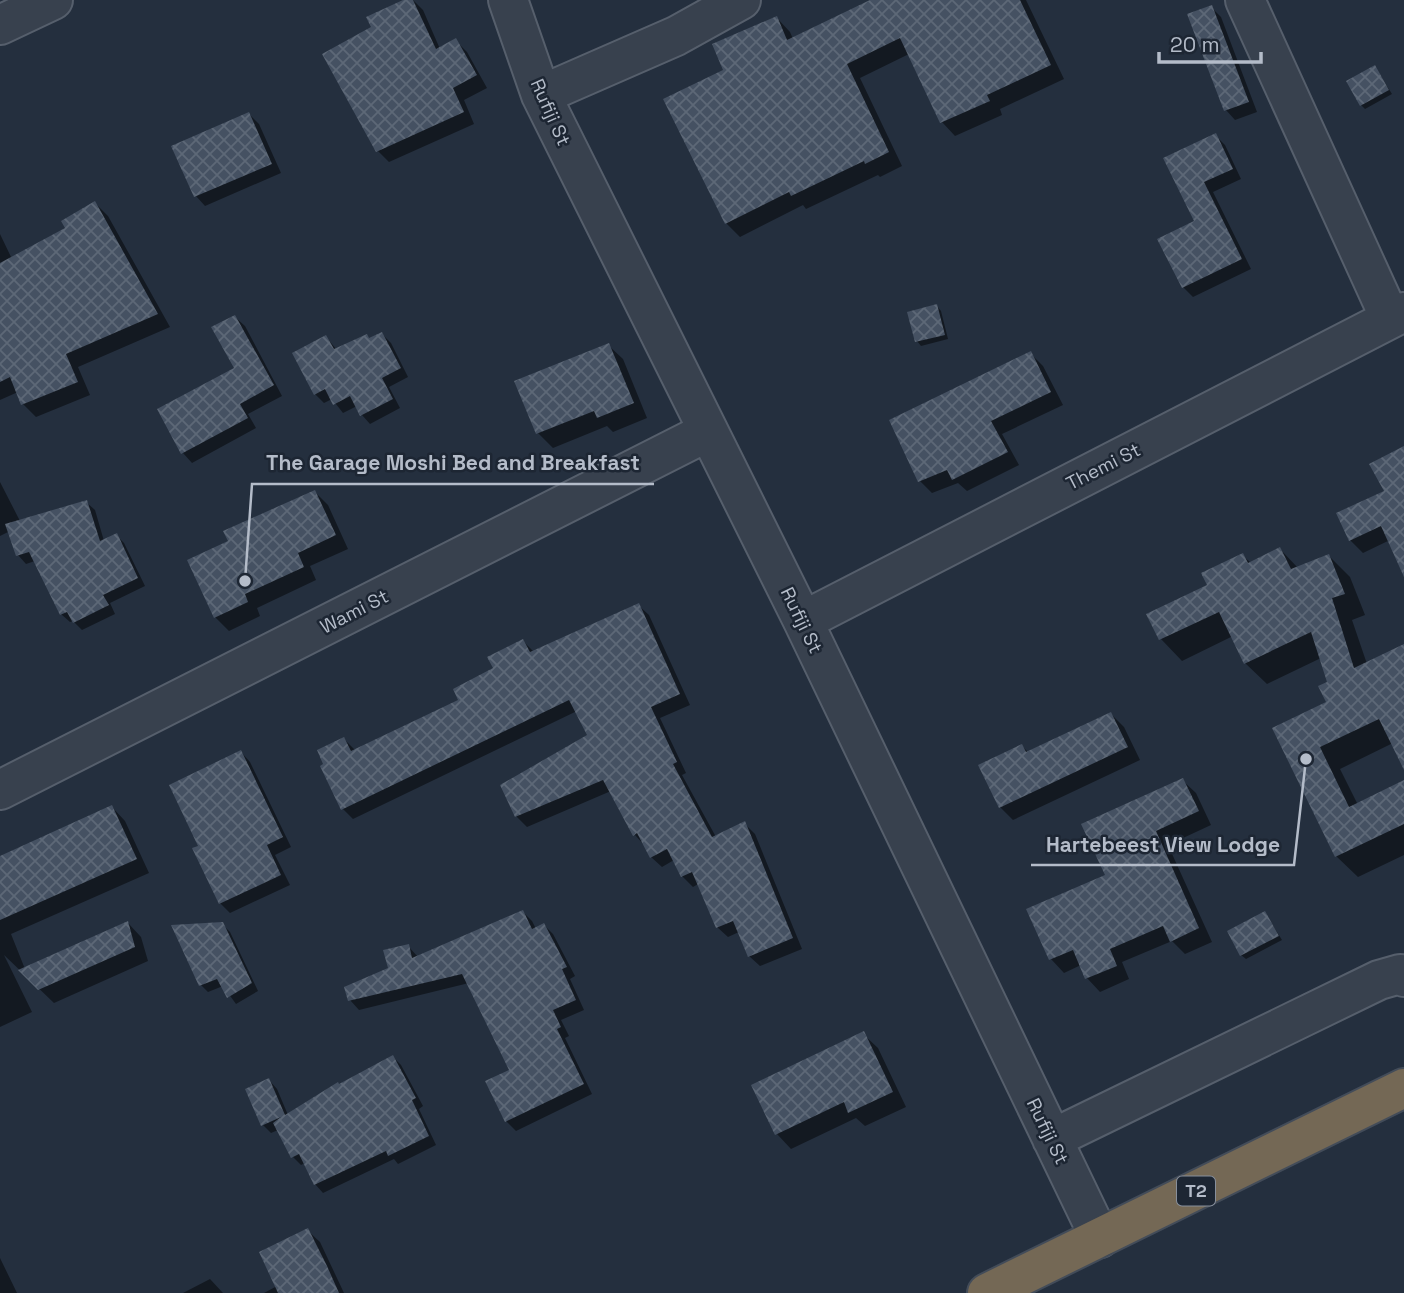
<svg xmlns="http://www.w3.org/2000/svg" width="1404" height="1293" viewBox="0 0 1404 1293" font-family="'Space Grotesk',sans-serif">
<style>
.shadow{fill:#0007}
.building{fill:url(#building-cross-hatch)}
.lines{fill:none;stroke-linecap:round;stroke-linejoin:round}
.minor-casing{stroke:#565f6c;stroke-width:42}
.highway-casing{stroke:#434c59;stroke-width:42}
.minor{stroke:#38414e;stroke-width:38}
.highway{stroke:#746855;stroke-width:38}
.labels{text-anchor:middle;stroke-width:5;stroke-linejoin:round;paint-order:stroke}
.shield{fill:#1d2633;stroke:#878f9c;stroke-width:2}
.shield-label{font-size:18px;font-weight:bold;fill:#b4bcc9}
.street-label{font-size:19px;fill:#b4bcc9;stroke:#1d2633}
.leader{fill:none;stroke:#b4bcc9;stroke-width:2.5}
.callout-dot{fill:#b4bcc9;stroke:#1d2633;stroke-width:2.5}
.callout-label{font-size:21px;text-anchor:middle;font-weight:bold;fill:#b4bcc9;stroke:#1d2633;stroke-width:5;stroke-linejoin:round;paint-order:stroke}
</style>
<defs>
<pattern id="building-cross-hatch" width="8" height="8" patternUnits="userSpaceOnUse" patternTransform="scale(1.75)"><rect width="8" height="8" fill="#455162"/><path d="M0 0l8 8M0 8l8-8" fill="none" stroke="#5d6877"/></pattern>
</defs>
<rect width="100%" height="100%" fill="#242f3e"/>
<path class="shadow" d="M408,0H413L423,10L440,49L455,40L467,52L487,88L464,100L474,124L389,162L377,150Z
M874,0H1026L1064,79L1000,109L1002,115L955,136L942,122L909,54L860,78L902,166L880,177L878,175L806,209L803,205L740,237L726,223L725,70L777,18L790,32L793,39Z
M1212,8L1221,17L1257,112L1235,120L1226,110L1190,15Z
M1375,67L1392,94L1365,109L1361,105Z
M249,114L259,124L281,173L205,206L196,196Z
M1215,135L1225,145L1241,179L1213,192L1251,269L1193,297L1183,287L1196,221L1166,158Z
M95,203L108,216L170,327L78,367L90,395L36,417L23,404L18,392L0,400V234L12,259L68,229Z
M937,306L941,311L948,339L921,346L917,341Z
M235,317L245,326L282,396L248,414L256,428L192,463L183,453L159,410L236,369Z
M382,334L391,343L408,377L389,387L400,408L370,424L362,415L357,406L343,413L332,399L324,403L315,394L326,337L337,350Z
M608,345L623,359L647,418L613,432L607,426L553,448L538,433L516,382Z
M1031,354L1043,366L1063,405L1002,434L1019,465L967,491L958,483L932,493L920,481Z
M1404,448V570L1390,540L1363,553L1350,540L1386,492Z
M0,482L20,521L86,502L95,510L104,541L116,535L124,543L145,586L110,603L115,614L82,630L73,621L70,622L61,614L35,561L26,564L18,555L10,531L0,536Z
M315,492L328,505L348,549L310,566L316,580L257,608L260,616L229,631L215,617L230,542Z
M1280,549L1298,568L1329,556L1350,577L1365,615L1352,620L1367,664L1404,668V766L1393,743L1340,769L1358,805L1404,782V855L1358,877L1336,856L1274,729L1328,702L1329,683L1321,658L1267,684L1245,663L1233,636L1182,661L1161,639L1149,615L1209,586L1242,555L1251,563Z
M638,605L649,615L690,705L660,718L686,773L682,775L716,837L744,823L755,834L802,949L760,966L749,956L739,932L728,937L717,927L698,884L693,887L682,876L674,860L662,867L651,857L645,846L635,835L611,791L527,827L516,816L590,736L577,711L353,819L343,809L344,739L356,751L461,700L523,641L534,652Z
M1111,714L1124,727L1140,760L1013,820L1000,807L1022,746L1028,752Z
M241,752L250,762L291,847L275,855L290,885L230,913L220,903L200,846Z
M1182,780L1196,793L1211,825L1168,845L1212,942L1185,954L1172,941L1122,962L1129,979L1100,992L1087,978L1081,965L1064,973L1051,959L1108,876Z
M112,807L125,821L149,873L11,934L25,969L128,923L141,937L148,961L54,1003L4,955L32,1012L0,1027V862Z
M523,912L532,921L536,929L544,925L553,934L575,976L570,979L584,1010L561,1020L569,1036L565,1038L592,1094L516,1131L506,1121L511,1070L469,983L359,1010L350,1000L390,969L408,946L418,957Z
M1265,913L1282,940L1246,959L1241,955Z
M222,924L230,932L258,991L236,1004L223,986L208,992L201,985Z
M863,1034L878,1048L906,1107L865,1126L856,1118L791,1149L777,1134Z
M393,1057L401,1065L423,1106L419,1109L436,1145L398,1164L394,1159L323,1193L315,1184L305,1163L301,1165L293,1157L278,1130L271,1133L263,1125L269,1080L277,1089L288,1115Z
M307,1230L320,1242L344,1293H264L277,1286Z
M0,1258L17,1293H0Z
M210,1279L223,1293H183Z"/>
<path class="building" d="M403,0H413L436,49L456,38L477,75L453,88L464,112L376,152L322,54L371,27L366,17Z
M870,0H1020L1051,65L987,95L990,101L940,123L900,38L847,64L889,152L865,164L864,161L791,196L789,192L725,224L663,99L723,70L712,44L777,16L787,40Z
M1212,5L1249,102L1224,111L1187,14Z
M1375,65L1389,90L1360,106L1346,81Z
M249,112L272,164L194,197L171,146Z
M1216,133L1233,169L1204,182L1242,259L1182,288L1157,239L1194,221L1163,158Z
M95,201L158,314L66,354L78,382L21,405L10,377L0,382V263L65,228L61,221Z
M937,304L945,335L915,342L907,312Z
M235,315L274,385L240,404L248,418L181,454L157,409L234,368L211,327Z
M382,332L401,368L382,378L393,399L360,416L350,396L333,405L325,389L314,395L292,353L326,335L334,349L367,334L369,338Z
M609,343L634,403L597,418L594,411L536,434L514,381Z
M1031,351L1051,392L991,421L1008,452L952,480L947,470L918,482L889,420Z
M1404,446V577L1381,526L1349,541L1336,513L1384,491L1369,464Z
M315,490L336,535L298,553L304,567L245,594L248,602L214,618L187,560L228,541L223,531Z
M87,500L100,541L117,533L138,578L103,595L109,605L73,623L67,612L60,615L29,552L16,556L5,524Z
M1280,547L1291,569L1329,554L1345,594L1332,598L1354,668L1404,644V770L1379,719L1320,747L1349,807L1404,780V824L1335,857L1272,728L1326,702L1318,686L1327,682L1311,632L1244,664L1219,612L1159,640L1146,614L1207,585L1201,573L1243,553L1248,563Z
M639,603L680,694L651,707L677,762L673,764L712,837L745,821L793,938L748,957L733,921L716,928L692,872L681,877L667,849L650,858L637,833L633,836L603,780L515,817L500,785L587,735L569,700L341,810L320,766L323,764L317,750L344,737L351,751L458,700L453,689L493,668L487,657L523,639L530,652Z
M1111,712L1128,747L999,808L978,765L1022,744L1026,752Z
M241,750L283,837L267,845L281,875L219,904L192,848L198,846L169,785Z
M1183,778L1199,811L1156,831L1199,928L1170,942L1163,926L1110,949L1117,966L1085,979L1073,950L1049,960L1026,909L1105,875L1081,824Z
M112,805L137,859L0,920V856Z
M523,910L532,929L544,923L567,967L562,969L576,1000L553,1010L561,1027L557,1029L584,1084L505,1122L485,1081L509,1070L462,974L348,1001L344,987L388,968L383,950L409,944L412,958Z
M1265,911L1279,936L1240,956L1227,931Z
M128,921L135,947L38,990L18,970Z
M223,922L252,983L227,998L217,979L199,986L171,925Z
M864,1031L893,1092L848,1113L844,1102L775,1135L751,1085Z
M393,1055L416,1098L412,1100L429,1136L388,1156L386,1151L314,1185L299,1154L291,1158L273,1123L281,1117L261,1126L245,1089L269,1078L285,1115L338,1082L339,1084Z
M308,1228L327,1266L339,1293H278L259,1252Z"/>
<g class="lines">
<g class="minor-casing">
<path id="minor" d="M508,0L541,95L803,621L1100,1238
M1245,0L1390,318
M0,25L53,0
M541,95L676,36L741,0
M803,621L1404,312
M0,790L707,432
M1052,1139L1379,980L1400,974L1404,977"/>
</g>
<g class="highway-casing">
<path id="highway" d="M987,1293L1404,1088"/>
</g>
<use href="#minor" class="minor"/>
<use href="#highway" class="highway"/>
</g>
<g class="labels">
<rect class="shield" x="1177" y="1176.5" width="38" height="29" rx="5"/>
<g class="shield-label">
<text x="1196" y="1197">T2</text>
</g>
<g class="street-label">
<text transform="translate(551 112) rotate(66)" y="7">Rufiji St</text>
<text transform="translate(1103 466) rotate(-27)" y="7">Themi St</text>
<text transform="translate(354 611) rotate(-27)" y="7">Wami St</text>
<text transform="translate(802 620) rotate(64)" y="7">Rufiji St</text>
<text transform="translate(1048 1131) rotate(64)" y="7">Rufiji St</text>
</g>
</g>
<path class="leader" d="M245 581L252 484H654M1306 759L1294 865H1031"/>
<g class="callout-dot">
<circle cx="245" cy="581" r="7"/>
<circle cx="1306" cy="759" r="7"/>
</g>
<g class="callout-label">
<text x="453" y="470">The Garage Moshi Bed and Breakfast</text>
<text x="1163" y="852">Hartebeest View Lodge</text>
</g>
<path d="M1159 52v10h102v-10" fill="none" stroke="#b4bcc9" stroke-width="3.5"/>
<text x="1170" y="52" font-size="21" fill="#b4bcc9" stroke="#1d2633" stroke-width="5" paint-order="stroke">20 m</text>
</svg>
